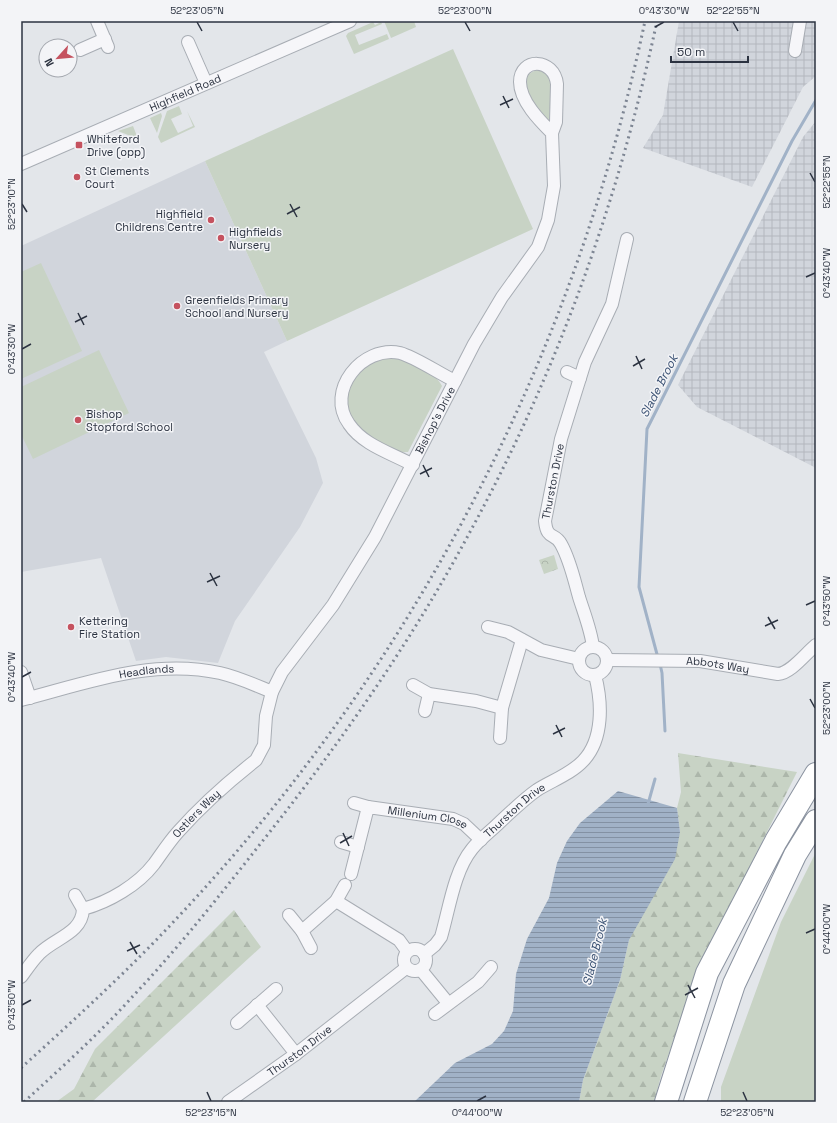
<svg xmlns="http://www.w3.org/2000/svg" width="837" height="1123" viewBox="0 0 837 1123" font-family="'Space Grotesk',sans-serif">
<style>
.built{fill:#d1d5dc}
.industrial{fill:url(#industrial-grid)}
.green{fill:#c8d3c5}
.forest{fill:url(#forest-firs)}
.park{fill:url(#park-crowns)}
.water{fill:url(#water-rules)}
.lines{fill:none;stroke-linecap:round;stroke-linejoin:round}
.stream{stroke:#a1b2c7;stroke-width:3}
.street-casing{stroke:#a8adb4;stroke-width:14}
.highway-casing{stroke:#8b93a0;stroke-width:24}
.street{stroke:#f6f6f9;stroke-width:12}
.highway{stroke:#fff;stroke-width:22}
.rail{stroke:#7d8593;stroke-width:3;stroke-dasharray:2 4;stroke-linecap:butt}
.ticks{fill:none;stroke:#2c3341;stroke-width:1.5}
.poi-dot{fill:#c5525f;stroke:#f3f4f7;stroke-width:1.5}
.labels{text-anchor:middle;stroke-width:3;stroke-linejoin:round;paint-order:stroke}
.street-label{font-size:11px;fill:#2c3341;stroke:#f3f4f7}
.poi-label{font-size:11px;fill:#2c3341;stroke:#f3f4f7;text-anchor:start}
.water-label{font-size:12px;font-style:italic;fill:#395072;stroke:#f3f4f7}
.neatline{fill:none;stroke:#2c3341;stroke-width:1.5}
.ticks-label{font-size:10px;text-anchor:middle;fill:#2c3341}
</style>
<defs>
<pattern id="industrial-grid" width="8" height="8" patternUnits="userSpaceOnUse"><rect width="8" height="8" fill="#d1d5dc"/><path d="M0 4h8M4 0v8" fill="none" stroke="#b4b7be"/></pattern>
<pattern id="forest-firs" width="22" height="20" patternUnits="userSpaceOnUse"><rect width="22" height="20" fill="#c8d3c5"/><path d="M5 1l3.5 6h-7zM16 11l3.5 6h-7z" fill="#acb6aa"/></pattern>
<pattern id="park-crowns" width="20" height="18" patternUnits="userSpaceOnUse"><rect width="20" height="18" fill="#c8d3c5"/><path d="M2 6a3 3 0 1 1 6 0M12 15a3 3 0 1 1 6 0" fill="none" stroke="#acb6aa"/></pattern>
<pattern id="water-rules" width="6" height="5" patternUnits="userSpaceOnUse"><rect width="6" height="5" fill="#a1b2c7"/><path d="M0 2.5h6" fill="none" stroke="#8391a3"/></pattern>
</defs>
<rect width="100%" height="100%" fill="#e3e6ea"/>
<path class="built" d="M205,161L287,341L264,352L316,458L323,483L300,527L235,621L218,663L166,657L136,661L101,558L21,572V246Z"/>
<path class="industrial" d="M679,21H816V76L803,87L752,187L643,148L663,115Z
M816,121V468L697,407L678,385L803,137Z"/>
<path class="green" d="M384,21H414L416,27L391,38Z
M373,22L375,25L381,22L382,24L355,35L359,45L387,34L389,39L354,54L346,36L348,33Z
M453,49L533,229L287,341L205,161Z
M539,69L543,70L552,81L549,121L545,120C535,105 510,78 539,69Z
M179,106L182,114L171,119L178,133L193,126L187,111L195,127L161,143L158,137L167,111Z
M161,113L162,116L157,133L150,118Z
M133,126L138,139L118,131Z
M41,263L82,351L21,379V272Z
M99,350L129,413L33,459L21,434V387Z
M396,357C409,362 436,372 442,386L408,452C397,453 391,449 382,444C372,439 361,433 354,424C336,400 353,370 378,359C383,357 390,358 396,357Z
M816,852V1102H721V1087L781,922Z"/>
<path class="forest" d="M678,753L797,772L698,970L661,1076L654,1102H579L583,1080L620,980L629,940L680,832L677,808L681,792Z
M234,910L261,947L92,1102H56L74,1089L95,1049Z"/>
<path class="park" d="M554,555L558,569L544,574L539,560Z"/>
<path class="water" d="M618,791L677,808L680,832L675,859L629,940L620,980L583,1080L579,1102H414L455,1063L492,1044L504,1031L513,1011L516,974L527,939L549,898L557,863L567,841L580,823Z"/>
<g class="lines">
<path class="stream" d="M658,658L639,587L647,429L792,141L816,100
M660,664L662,673L665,731
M648,804L655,779"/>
<g class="street-casing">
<g id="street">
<path d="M97,21L108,47"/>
<path d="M188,42L206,83"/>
<path d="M80,50L105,39"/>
<path d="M795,51L800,21"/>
<path id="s1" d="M21,164L350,21"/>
<path d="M567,372L580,378"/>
<path d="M413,465C391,453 363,445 349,424C325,391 362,345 400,353C415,357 440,374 455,381"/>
<path d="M488,627L508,632L541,650L579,659"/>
<path id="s2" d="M593,647C591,630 584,613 579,597C574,579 570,560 561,544C555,532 547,541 545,521L561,439L585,362L612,304L627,239"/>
<circle cx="593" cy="661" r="14"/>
<path id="s3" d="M607,660L700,661L778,674C791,673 805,654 816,645"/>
<path d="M21,672L30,698"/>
<path d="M413,685L429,694L476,701L502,708L522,640"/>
<path id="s4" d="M21,700C87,683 152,658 220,673C238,677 255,685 272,692"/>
<path d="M425,711L429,694"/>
<path d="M500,738L502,708"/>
<path d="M354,803L368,807"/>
<path d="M341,842L358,847"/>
<path id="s5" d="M351,874L368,807L453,819L464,824L481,840"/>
<path d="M75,895L83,909"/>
<path d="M336,901L399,940L407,951"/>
<path d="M289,915L302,931L311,948"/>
<path d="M302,931L336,901L345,885"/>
<circle cx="415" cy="960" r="11"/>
<path id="s6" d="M424,954L435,945L441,937C449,910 454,871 472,849C480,839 491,831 500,822C512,811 524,799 537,790C551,781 571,774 583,761C604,739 602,702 595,675"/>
<path d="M421,970L448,1003"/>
<path id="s7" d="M21,977C27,969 32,961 39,954C54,938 82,934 83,909C109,902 138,885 154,864C162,853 169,842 178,832C201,806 228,782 256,760L264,745L266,716L272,692L282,672L333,605L375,537L474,344L502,297L538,247L548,220L554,186L552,133L556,122L557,84C554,58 520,57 520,82C520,101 540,121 552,133"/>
<path d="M257,1005L296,1054"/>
<path d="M435,1014L478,982L491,967"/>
<path d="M237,1023L276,989"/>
<path id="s8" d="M228,1102L296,1054L406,968"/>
</g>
</g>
<g class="highway-casing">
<path id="highway" d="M666,1102L707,973L776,841L816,774
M695,1102L734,984L795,855L816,821"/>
</g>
<use href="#street" class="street"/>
<use href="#highway" class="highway"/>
<path class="rail" d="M21,1068C75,1019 129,970 178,917C414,666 574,357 645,21
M24,1102C61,1068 100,1033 134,995C179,947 220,895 261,843C339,745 412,641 471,530C558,370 619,199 657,21"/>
</g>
<path class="ticks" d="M197,22L202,31M465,22L470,31M733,22L738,31M655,27L664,22M503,96L509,108M500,105L513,99M810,173L815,182M22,204L27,212M290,204L297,217M287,214L300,207M806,277L815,273M78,313L84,325M75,322L87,316M22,349L31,344M636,356L642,369M633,366L645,359M423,465L429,477M420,474L432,468M210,573L217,586M207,582L220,576M806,605L815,601M768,617L775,629M765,626L778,620M22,677L31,672M810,699L815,708M556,725L562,737M553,734L565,728M343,833L349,846M340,843L352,836M806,933L815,929M130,942L137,954M127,951L140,945M688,985L695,998M685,995L698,988M22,1005L31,1000M207,1092L211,1101M743,1092L747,1101M477,1101L486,1096"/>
<g class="poi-dot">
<rect x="75" y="141" width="8" height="8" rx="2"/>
<circle cx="77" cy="177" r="4"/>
<circle cx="211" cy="220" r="4"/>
<circle cx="221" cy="238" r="4"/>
<circle cx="177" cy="306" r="4"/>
<circle cx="78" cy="420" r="4"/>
<circle cx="71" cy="627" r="4"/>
</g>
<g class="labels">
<g class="street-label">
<text dy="4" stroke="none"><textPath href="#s1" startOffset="179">Highfield Road</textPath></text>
<text dy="4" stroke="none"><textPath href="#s7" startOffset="715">Bishop's Drive</textPath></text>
<text dy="4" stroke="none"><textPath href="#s2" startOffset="178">Thurston Drive</textPath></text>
<text dy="4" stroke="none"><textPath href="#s3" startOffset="111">Abbots Way</textPath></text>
<text dy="4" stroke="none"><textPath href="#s4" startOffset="129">Headlands</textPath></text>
<text dy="4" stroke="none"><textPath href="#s6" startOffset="176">Thurston Drive</textPath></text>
<text dy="4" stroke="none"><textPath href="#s7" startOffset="246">Ostlers Way</textPath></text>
<text dy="4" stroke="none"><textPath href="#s5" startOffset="130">Millenium Close</textPath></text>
<text dy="4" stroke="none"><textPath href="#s8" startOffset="88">Thurston Drive</textPath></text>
</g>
<g class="poi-label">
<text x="87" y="143">Whiteford<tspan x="87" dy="13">Drive (opp)</tspan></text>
<text x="85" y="175">St Clements<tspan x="85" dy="13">Court</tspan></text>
<text x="203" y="218" text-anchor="end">Highfield<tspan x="203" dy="13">Childrens Centre</tspan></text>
<text x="229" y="236">Highfields<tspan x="229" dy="13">Nursery</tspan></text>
<text x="185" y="304">Greenfields Primary<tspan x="185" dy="13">School and Nursery</tspan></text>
<text x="86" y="418">Bishop<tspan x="86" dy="13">Stopford School</tspan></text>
<text x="79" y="625">Kettering<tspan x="79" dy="13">Fire Station</tspan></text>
</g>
<g class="water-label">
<text transform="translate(659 386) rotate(-63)" y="4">Slade Brook</text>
<text transform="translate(595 952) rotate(-76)" y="4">Slade Brook</text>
</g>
</g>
<rect width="837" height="1123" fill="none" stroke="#f3f4f7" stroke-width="44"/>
<g transform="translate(58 58) rotate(243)"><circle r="19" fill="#f3f4f7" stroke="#a3a7ae"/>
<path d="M0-3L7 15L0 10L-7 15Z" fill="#c5525f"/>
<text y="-6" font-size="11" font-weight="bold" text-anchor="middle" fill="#2c3341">N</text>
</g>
<path d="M671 56v6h77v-6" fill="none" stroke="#2c3341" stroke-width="2"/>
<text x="677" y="56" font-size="12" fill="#2c3341" stroke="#f3f4f7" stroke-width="3" paint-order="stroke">50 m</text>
<rect x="22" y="22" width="793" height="1079" class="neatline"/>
<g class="ticks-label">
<text x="197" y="14">52°23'05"N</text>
<text x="465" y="14">52°23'00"N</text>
<text x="664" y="14">0°43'30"W</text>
<text x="733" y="14">52°22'55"N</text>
<text transform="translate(826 182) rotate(-90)" y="4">52°22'55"N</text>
<text transform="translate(11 204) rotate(-90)" y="4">52°23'10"N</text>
<text transform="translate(826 273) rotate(-90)" y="4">0°43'40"W</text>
<text transform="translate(11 349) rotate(-90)" y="4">0°43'30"W</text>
<text transform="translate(826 601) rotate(-90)" y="4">0°43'50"W</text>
<text transform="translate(11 677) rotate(-90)" y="4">0°43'40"W</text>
<text transform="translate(826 708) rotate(-90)" y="4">52°23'00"N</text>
<text transform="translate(826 929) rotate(-90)" y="4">0°44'00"W</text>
<text transform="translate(11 1005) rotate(-90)" y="4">0°43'50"W</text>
<text x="211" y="1116">52°23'15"N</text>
<text x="477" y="1116">0°44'00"W</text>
<text x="747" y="1116">52°23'05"N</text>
</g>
</svg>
